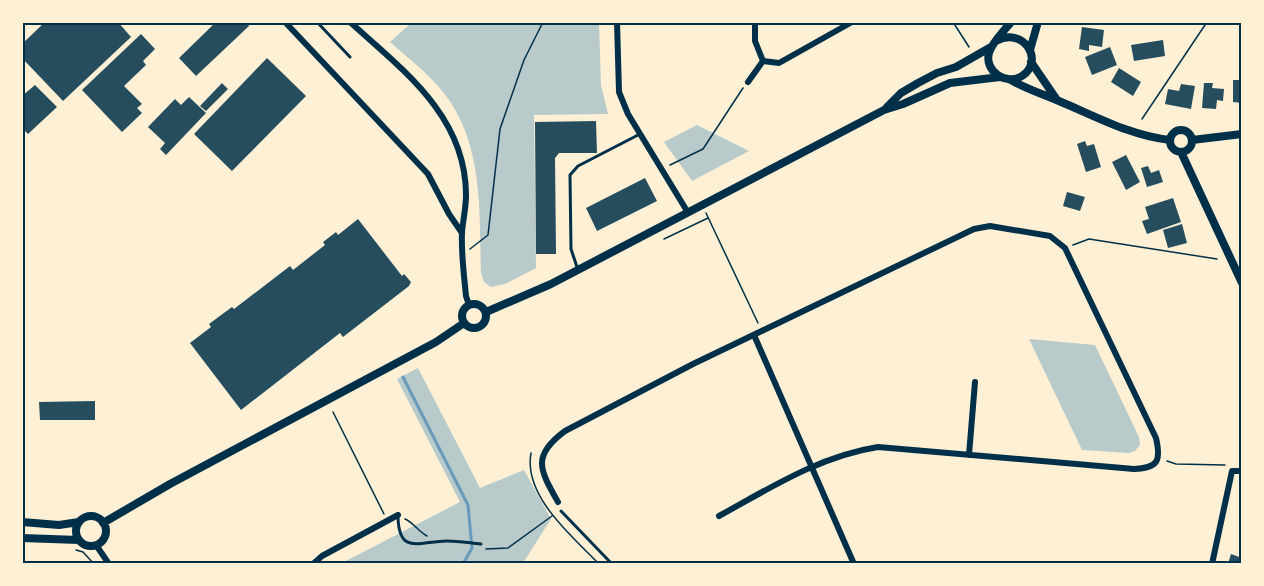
<svg xmlns="http://www.w3.org/2000/svg" width="1264" height="586" viewBox="0 0 1264 586" font-family="Bitter,serif">
<style>
.green{fill:#b9caca}
.lines{fill:none;stroke-linecap:round;stroke-linejoin:round}
.stream{stroke:#669bbc;stroke-width:3}
.building{fill:#264d5e}
.path{stroke:#003049;stroke-width:1.5}
.service{stroke:#003049;stroke-width:3}
.minor{stroke:#003049;stroke-width:6}
.tertiary{stroke:#003049;stroke-width:8}
.secondary{stroke:#003049;stroke-width:8}
.neatline{fill:none;stroke:#003049;stroke-width:2}
</style>
<rect width="100%" height="100%" fill="#fdf0d5"/>
<path class="green" d="M411,23H599L601,85L608,114L534,115L536,268L505,284L491,287L484,282L481,273C479,211 484,143 443,92C428,73 408,58 390,42Z
M697,125L749,151L692,181L664,142Z
M1029,339L1095,345L1139,437L1140,445L1135,451L1129,453L1082,450Z
M418,368L480,488L524,470L551,519L523,563L340,564L460,502L397,379Z"/>
<g class="lines">
<path class="stream" d="M403,377L468,505L472,548L463,564"/>
</g>
<path class="building" d="M45,22H118L131,37L63,101L22,58V44Z
M216,22H246L249,26L196,76L179,58Z
M1082,27L1104,30L1102,47L1089,45V51L1079,49Z
M141,34L155,49L143,61L146,65L124,86L142,104L137,108L142,113L122,132L82,90Z
M1163,40L1165,56L1134,61L1131,45Z
M1110,47L1117,65L1092,75L1085,57Z
M267,58L306,96L232,171L194,134Z
M1119,68L1141,82L1133,96L1111,82Z
M1233,80H1242V103L1233,102Z
M222,83L228,89L206,111L200,106Z
M1204,83H1213L1212,88L1224,89L1223,101L1217,100L1216,109L1202,108Z
M1181,84L1195,86L1191,109L1165,104L1168,89L1179,91Z
M35,85L57,107L28,134L22,128V96Z
M189,97L206,113L166,155L160,149L165,143L148,127L175,99L181,105Z
M596,121L597,153H559L555,158L556,254H536L535,122Z
M1085,141L1087,146L1094,144L1101,167L1086,172L1077,144Z
M1126,155L1140,182L1126,190L1112,162Z
M1148,166L1151,173L1159,170L1163,182L1147,187L1141,168Z
M645,178L657,201L597,231L586,208Z
M1067,192L1085,197L1080,211L1063,206Z
M1173,198L1181,222L1147,234L1142,221L1149,219L1145,207Z
M358,219L402,276L404,274L411,282L409,286L343,337L340,333L241,410L190,343L211,327L209,324L232,307L234,309L290,266L293,270L325,245L323,242L336,232L338,235Z
M1182,224L1187,243L1168,248L1163,230Z
M95,401V420H40L39,402Z
M1231,554L1242,558V564H1228Z"/>
<g class="lines">
<path class="path" d="M953,22L969,47
M1142,119L1207,22
M670,165L703,149L743,88
M706,213L758,323
M664,239L708,218
M1073,245L1089,239L1217,259
M470,249L488,235L500,129L524,60L543,22
M333,412L384,514
M531,453C523,496 572,536 599,564
M1167,461L1176,464L1225,465
M405,519C414,523 418,531 427,536
M486,549L508,548L552,516
M76,550L83,552L94,564"/>
<path class="service" d="M317,22L350,57
M577,267L571,249L570,175L578,166L640,134
M22,404V502
M561,511L612,564
M398,517C399,556 420,541 447,541C458,541 470,543 481,544"/>
<path class="minor" d="M285,22L428,174L449,214L462,233
M350,22C403,70 466,116 466,195C466,208 463,220 462,232C461,253 464,275 466,296L469,305
M617,22L619,92L628,114L687,211
M755,22V41L763,61
M763,61L779,63L852,22
M748,82L763,61
M754,335L854,564
M969,455L975,382
M558,502C540,470 531,456 565,431L693,364L974,229L990,226L1050,236L1065,248L1156,438C1161,460 1159,468 1134,469L878,447C820,456 770,488 719,516
M96,545L109,564
M313,564L322,556L398,515
M1212,564L1232,471H1242"/>
<path class="tertiary" d="M1031,62L1057,100
M1011,80C1026,89 1043,94 1059,101C1095,116 1131,136 1170,140
M1170 141a11 11 0 1 1 22 0a11 11 0 1 1-22 0Z
M1192,140L1242,134
M1181,152L1242,283"/>
<path class="secondary" d="M996,41C1024,26 1045,61 1022,76C1006,86 984,71 989,53C992,42 1004,31 1011,22
M1030,50L1038,22
M887,107L901,93L918,83L937,73L956,67L991,47
M462 316a12 12 0 1 1 24 0a12 12 0 1 1-24 0Z
M486,312L551,284L884,110L903,104L950,83L1000,77
M76 531a15 15 0 1 1 30 0a15 15 0 1 1-30 0Z
M22,522L59,525L79,522
M103,523L170,484L436,342L464,323
M22,538L79,540"/>
</g>
<rect width="1264" height="586" fill="none" stroke="#fdf0d5" stroke-width="48"/>
<rect x="24" y="24" width="1216" height="538" class="neatline"/>
</svg>
